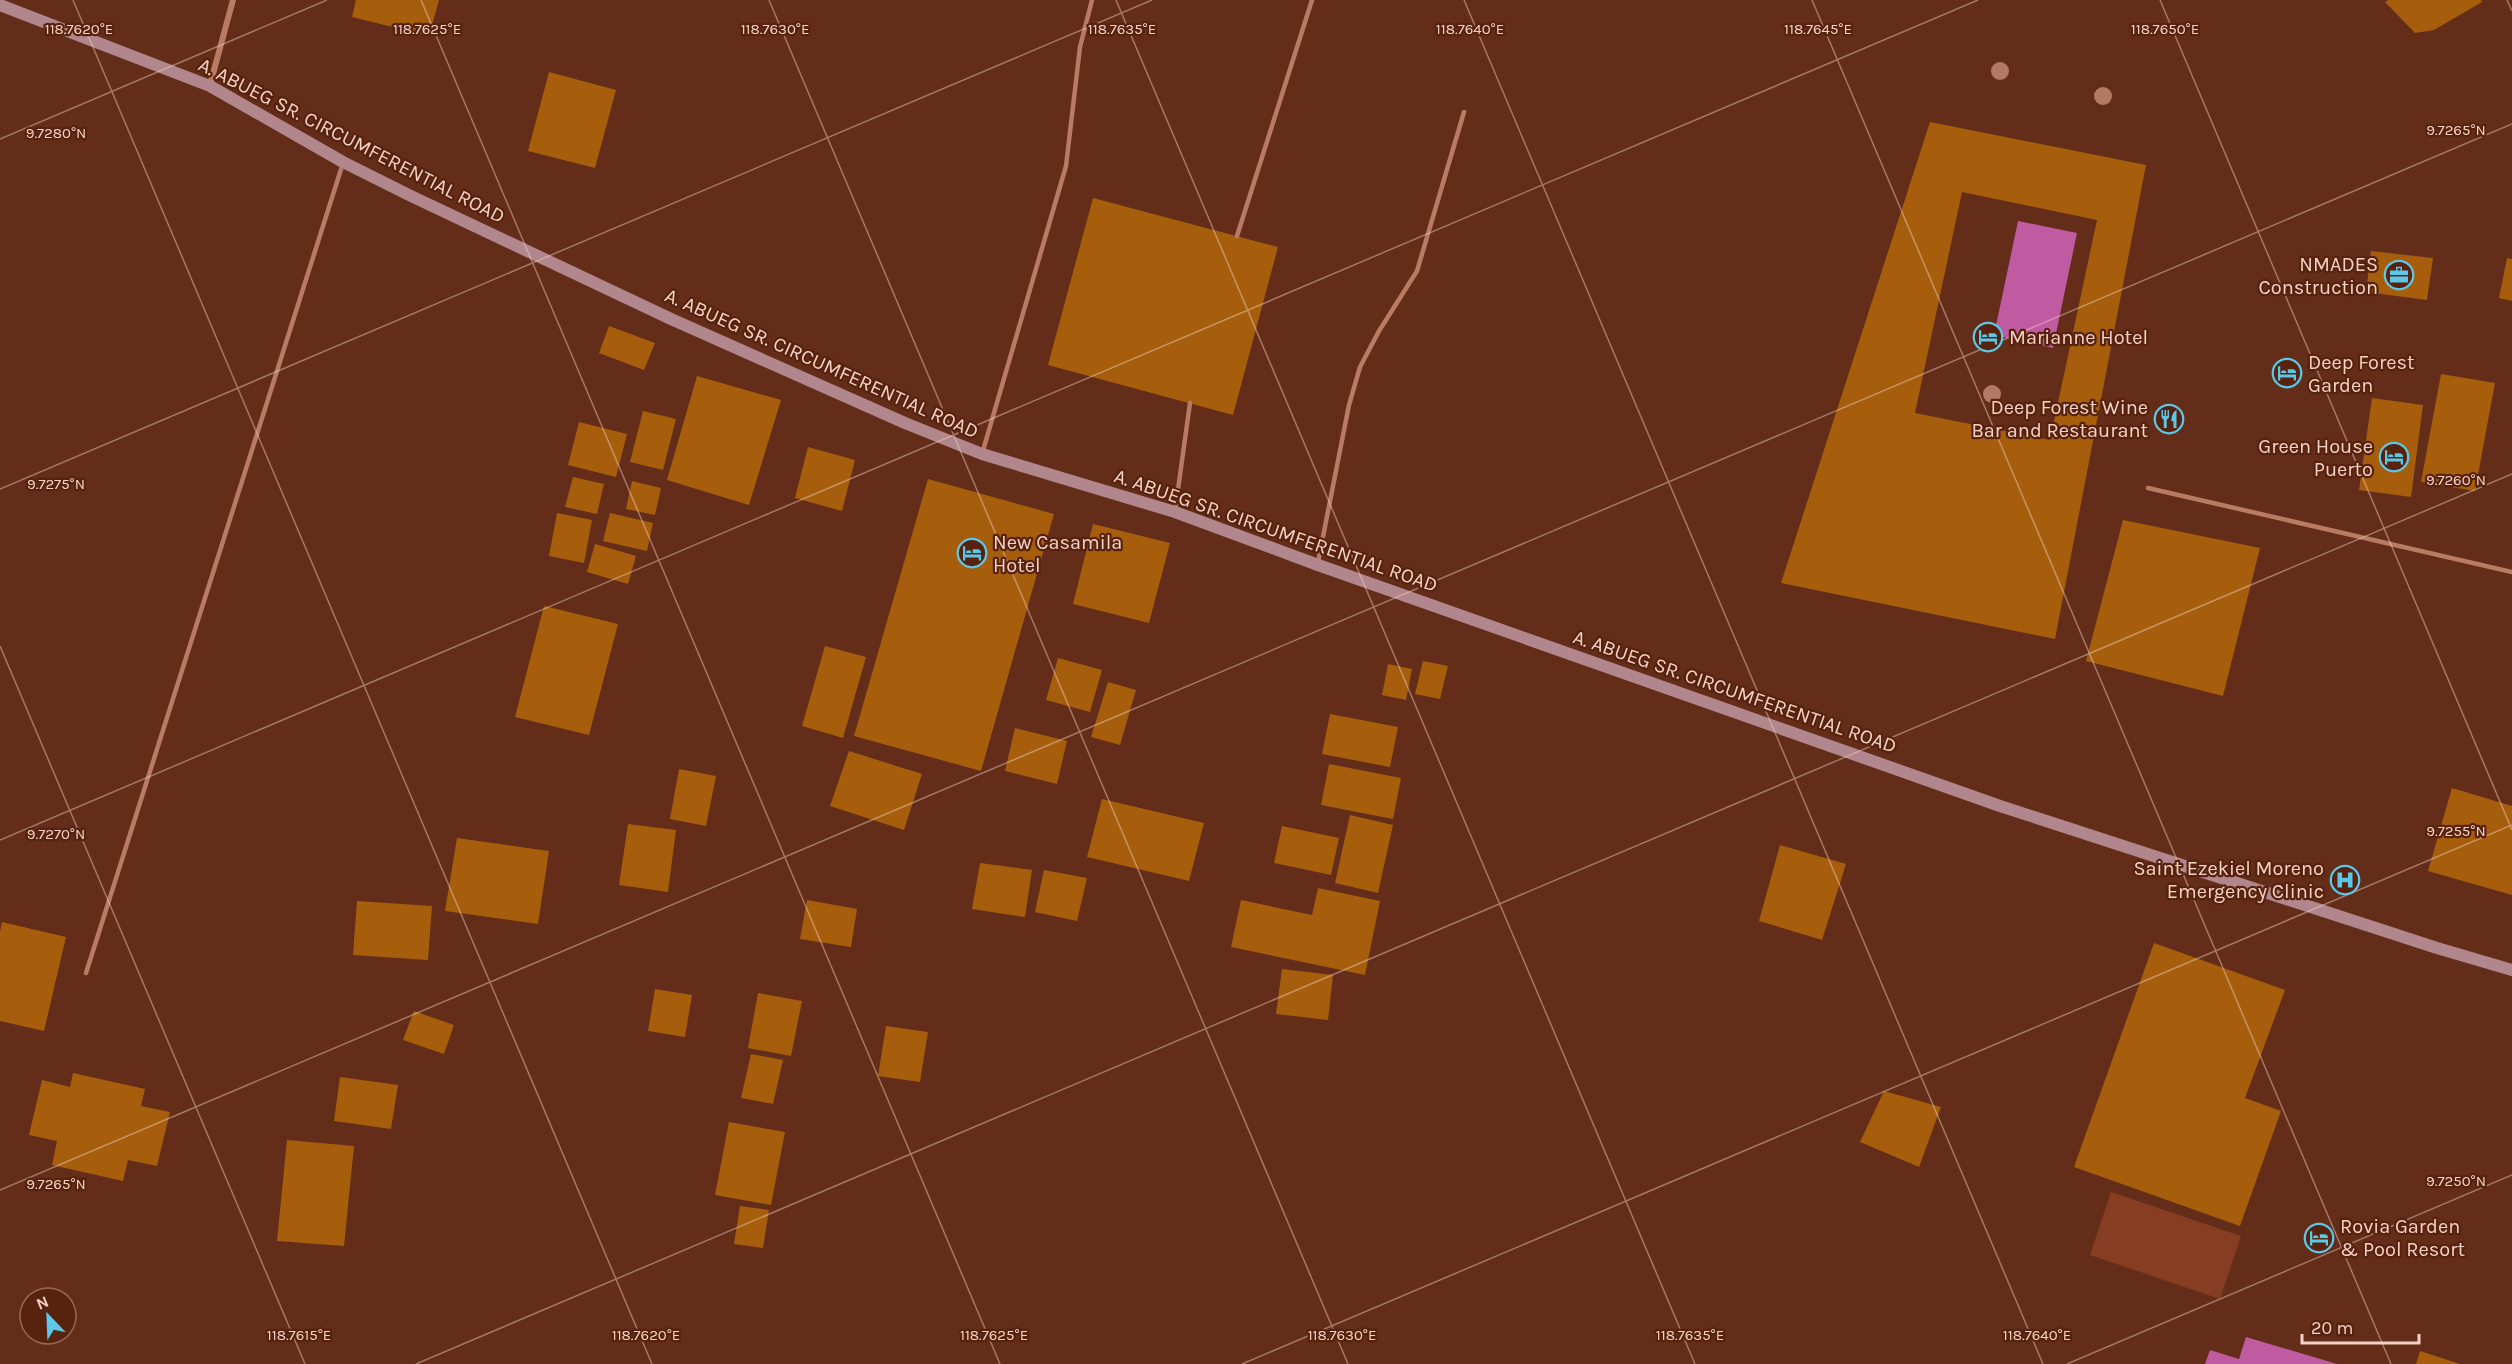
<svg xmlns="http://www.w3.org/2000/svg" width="2512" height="1364" viewBox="0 0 2512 1364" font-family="Karla,sans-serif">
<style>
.green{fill:#873d22}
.water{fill:#c05aa1}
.building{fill:#a65e0d;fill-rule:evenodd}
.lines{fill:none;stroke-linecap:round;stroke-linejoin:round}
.lane{stroke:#b97b64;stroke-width:4.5}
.street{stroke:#b97b64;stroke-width:6}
.secondary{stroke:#b1878d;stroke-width:12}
.tree{fill:#b27965}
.ticks{fill:none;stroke:#f5d2c6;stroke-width:1.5;stroke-opacity:0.45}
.labels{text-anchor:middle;stroke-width:4.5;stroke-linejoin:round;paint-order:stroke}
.street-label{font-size:20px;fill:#f5d2c6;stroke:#57220e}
.poi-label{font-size:20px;fill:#f5d2c6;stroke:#57220e;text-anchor:end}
.ticks-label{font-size:15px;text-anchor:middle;fill:#f5d2c6;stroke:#57220e;stroke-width:4.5;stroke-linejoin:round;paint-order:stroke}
</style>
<rect width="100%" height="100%" fill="#632d19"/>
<path class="green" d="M2111,1192L2241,1236L2220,1299L2090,1255Z"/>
<path class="water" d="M2018,221L2077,233L2053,348L1994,335Z
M2246,1337L2337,1364H2205L2210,1350L2239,1359Z"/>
<path class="building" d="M356,0H439L429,36L352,17Z
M2388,0H2481L2482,2L2434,30L2415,33L2385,2Z
M549,72L616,90L595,168L528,151Z
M1930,122L2146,165L2055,639L1781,583ZM1962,192L2097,220L2050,440L1915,413Z
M1093,198L1278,247L1233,415L1048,365Z
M2371,251L2433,258L2427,300L2366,292Z
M2507,258L2512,259V301L2499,298Z
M609,326L655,343L644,370L599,353Z
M2441,374L2495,383L2475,491L2421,482Z
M697,376L781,400L749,505L667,480Z
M2372,398L2423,405L2411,497L2359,490Z
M643,411L676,419L663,470L630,462Z
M579,422L627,434L616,477L568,465Z
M808,447L855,460L842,511L795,498Z
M573,477L604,484L597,514L565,507Z
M928,479L1054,514L981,771L854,736Z
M632,481L661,488L655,515L626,509Z
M557,513L592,520L584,563L549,556Z
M610,513L653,523L647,551L603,541Z
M2123,520L2260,548L2223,696L2086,661Z
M1093,524L1170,543L1149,623L1073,604Z
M595,544L636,556L628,584L587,572Z
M544,606L618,624L589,735L515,717Z
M825,646L866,657L843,738L802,726Z
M1058,658L1102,670L1090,712L1046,700Z
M1423,661L1448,666L1440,699L1415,694Z
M1388,664L1412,669L1406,700L1382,695Z
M1108,682L1136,690L1120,745L1091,737Z
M1330,714L1398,727L1390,767L1322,754Z
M1015,728L1067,741L1057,784L1005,771Z
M849,751L922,774L904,830L830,806Z
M1329,764L1401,778L1393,819L1321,805Z
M679,769L716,776L706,826L670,819Z
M2452,788L2512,806V895L2428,871Z
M1102,799L1204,823L1189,881L1087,857Z
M1350,815L1393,825L1378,893L1335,883Z
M628,824L676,830L668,892L619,885Z
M1282,826L1339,838L1331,875L1274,863Z
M457,838L549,851L538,924L445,911Z
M1780,845L1846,864L1822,940L1759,921Z
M980,863L1032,870L1025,917L972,909Z
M1044,870L1087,878L1077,921L1035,912Z
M1318,888L1380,901L1365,975L1231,947L1241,900L1312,915Z
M807,900L857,909L851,947L800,939Z
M357,901L432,906L428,960L353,955Z
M2,922L66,937L44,1031L0,1021V932Z
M2154,943L2285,990L2245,1098L2281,1111L2240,1226L2074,1167Z
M1282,969L1333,975L1328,1020L1276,1014Z
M655,989L692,995L685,1037L648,1031Z
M758,993L802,1001L791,1056L748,1048Z
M414,1011L454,1025L444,1054L403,1040Z
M886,1026L928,1032L920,1082L878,1076Z
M751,1054L783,1060L773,1104L741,1098Z
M73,1073L145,1089L141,1106L170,1112L157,1166L128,1160L123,1181L52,1165L57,1141L29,1135L42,1080L70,1087Z
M340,1077L398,1085L391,1129L334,1121Z
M1884,1091L1941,1107L1919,1167L1860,1142Z
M729,1122L785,1132L771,1205L715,1195Z
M287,1140L354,1146L344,1246L277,1241Z
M740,1206L769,1210L763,1248L734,1244Z
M2420,1351L2460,1364H2416Z"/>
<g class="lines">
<path class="lane" d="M1237,236L1312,0
M982,454L1066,166L1080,47L1092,0
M2148,488L2512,572
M1175,511L1190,403
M1318,562L1349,405L1360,367L1379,331L1417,271L1464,112
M86,973L343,163"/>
<path class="street" d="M210,85L233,0"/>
<path class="secondary" d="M0,5L210,86L343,162L411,196L671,319L905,423L982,454L1175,512L1318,565L2000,806L2437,948L2512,970"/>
</g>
<g class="tree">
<circle cx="2000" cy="71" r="9"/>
<circle cx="2103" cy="96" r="9"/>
<circle cx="1992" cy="394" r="9"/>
</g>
<path class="ticks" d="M73,0L652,1364M421,0L1000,1364M769,0L1348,1364M1116,0L1695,1364M1464,0L2043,1364M1812,0L2391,1364M2160,0L2512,830M2507,0L2512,11M0,139L327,0M0,489L1152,0M0,646L305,1364M0,840L1978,0M0,1190L2512,124M416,1364L2512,474M1242,1364L2512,825M2067,1364L2512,1175"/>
<defs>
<g id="office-ring" transform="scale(1.5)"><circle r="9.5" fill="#57220e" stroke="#5cc7e7" stroke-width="1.5"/><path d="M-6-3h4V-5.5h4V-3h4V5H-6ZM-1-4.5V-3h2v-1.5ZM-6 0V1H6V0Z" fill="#5cc7e7"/></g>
<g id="hotel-ring" transform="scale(1.5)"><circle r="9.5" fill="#57220e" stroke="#5cc7e7" stroke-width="1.5"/><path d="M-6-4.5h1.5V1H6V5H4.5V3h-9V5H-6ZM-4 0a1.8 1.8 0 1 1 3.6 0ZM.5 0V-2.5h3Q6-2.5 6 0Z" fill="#5cc7e7"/></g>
<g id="restaurant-ring" transform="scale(1.5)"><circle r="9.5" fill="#57220e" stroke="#5cc7e7" stroke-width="1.5"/><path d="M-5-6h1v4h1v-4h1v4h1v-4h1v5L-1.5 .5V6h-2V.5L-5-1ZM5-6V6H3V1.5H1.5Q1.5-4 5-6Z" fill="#5cc7e7"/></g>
<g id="hospital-ring" transform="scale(1.5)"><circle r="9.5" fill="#57220e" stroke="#5cc7e7" stroke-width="1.5"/><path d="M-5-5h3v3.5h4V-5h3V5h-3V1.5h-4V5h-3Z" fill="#5cc7e7"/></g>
</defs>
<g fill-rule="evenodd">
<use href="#office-ring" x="2399" y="275"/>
<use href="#hotel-ring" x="1988" y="337"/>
<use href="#hotel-ring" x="2287" y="373"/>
<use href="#restaurant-ring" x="2169" y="419"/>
<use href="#hotel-ring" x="2394" y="457"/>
<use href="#hotel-ring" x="972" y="553"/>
<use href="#hospital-ring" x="2345" y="880"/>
<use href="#hotel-ring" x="2319" y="1238"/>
</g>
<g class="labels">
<g class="street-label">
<text transform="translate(352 140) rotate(27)" y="7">A. ABUEG SR. CIRCUMFERENTIAL ROAD</text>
<text transform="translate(822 363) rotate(24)" y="7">A. ABUEG SR. CIRCUMFERENTIAL ROAD</text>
<text transform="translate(1276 530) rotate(19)" y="7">A. ABUEG SR. CIRCUMFERENTIAL ROAD</text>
<text transform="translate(1735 691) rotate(19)" y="7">A. ABUEG SR. CIRCUMFERENTIAL ROAD</text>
</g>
<g class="poi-label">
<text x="2378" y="271">NMADES<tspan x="2378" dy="23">Construction</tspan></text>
<text x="2009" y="344" text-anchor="start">Marianne Hotel</text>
<text x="2308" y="369" text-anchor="start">Deep Forest<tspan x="2308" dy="23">Garden</tspan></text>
<text x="2148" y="414">Deep Forest Wine<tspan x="2148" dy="23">Bar and Restaurant</tspan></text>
<text x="2373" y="453">Green House<tspan x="2373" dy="23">Puerto</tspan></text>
<text x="993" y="549" text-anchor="start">New Casamila<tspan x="993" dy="23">Hotel</tspan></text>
<text x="2324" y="875">Saint Ezekiel Moreno<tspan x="2324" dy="23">Emergency Clinic</tspan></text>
<text x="2340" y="1233" text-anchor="start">Rovia Garden<tspan x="2340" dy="23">&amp; Pool Resort</tspan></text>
</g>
</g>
<g class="ticks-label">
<text x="79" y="34">118.7620°E</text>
<text x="427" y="34">118.7625°E</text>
<text x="775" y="34">118.7630°E</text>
<text x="1122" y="34">118.7635°E</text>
<text x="1470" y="34">118.7640°E</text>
<text x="1818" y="34">118.7645°E</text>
<text x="2165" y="34">118.7650°E</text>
<text x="2456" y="135">9.7265°N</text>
<text x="56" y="138">9.7280°N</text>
<text x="2456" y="485">9.7260°N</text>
<text x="56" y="489">9.7275°N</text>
<text x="2456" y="836">9.7255°N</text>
<text x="56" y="839">9.7270°N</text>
<text x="2456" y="1186">9.7250°N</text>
<text x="56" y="1189">9.7265°N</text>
<text x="299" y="1340">118.7615°E</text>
<text x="646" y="1340">118.7620°E</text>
<text x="994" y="1340">118.7625°E</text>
<text x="1342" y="1340">118.7630°E</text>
<text x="1690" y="1340">118.7635°E</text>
<text x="2037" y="1340">118.7640°E</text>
</g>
<g transform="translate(48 1316) rotate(337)"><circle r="28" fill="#57220e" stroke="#966858" stroke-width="1.5"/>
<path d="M0-4.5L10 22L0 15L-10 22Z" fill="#5cc7e7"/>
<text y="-9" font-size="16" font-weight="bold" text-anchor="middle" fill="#f5d2c6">N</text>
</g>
<path d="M2302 1334v9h117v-9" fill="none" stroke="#f5d2c6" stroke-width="3"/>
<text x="2311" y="1334" font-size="18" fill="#f5d2c6" stroke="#57220e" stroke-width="4.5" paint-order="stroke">20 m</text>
</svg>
